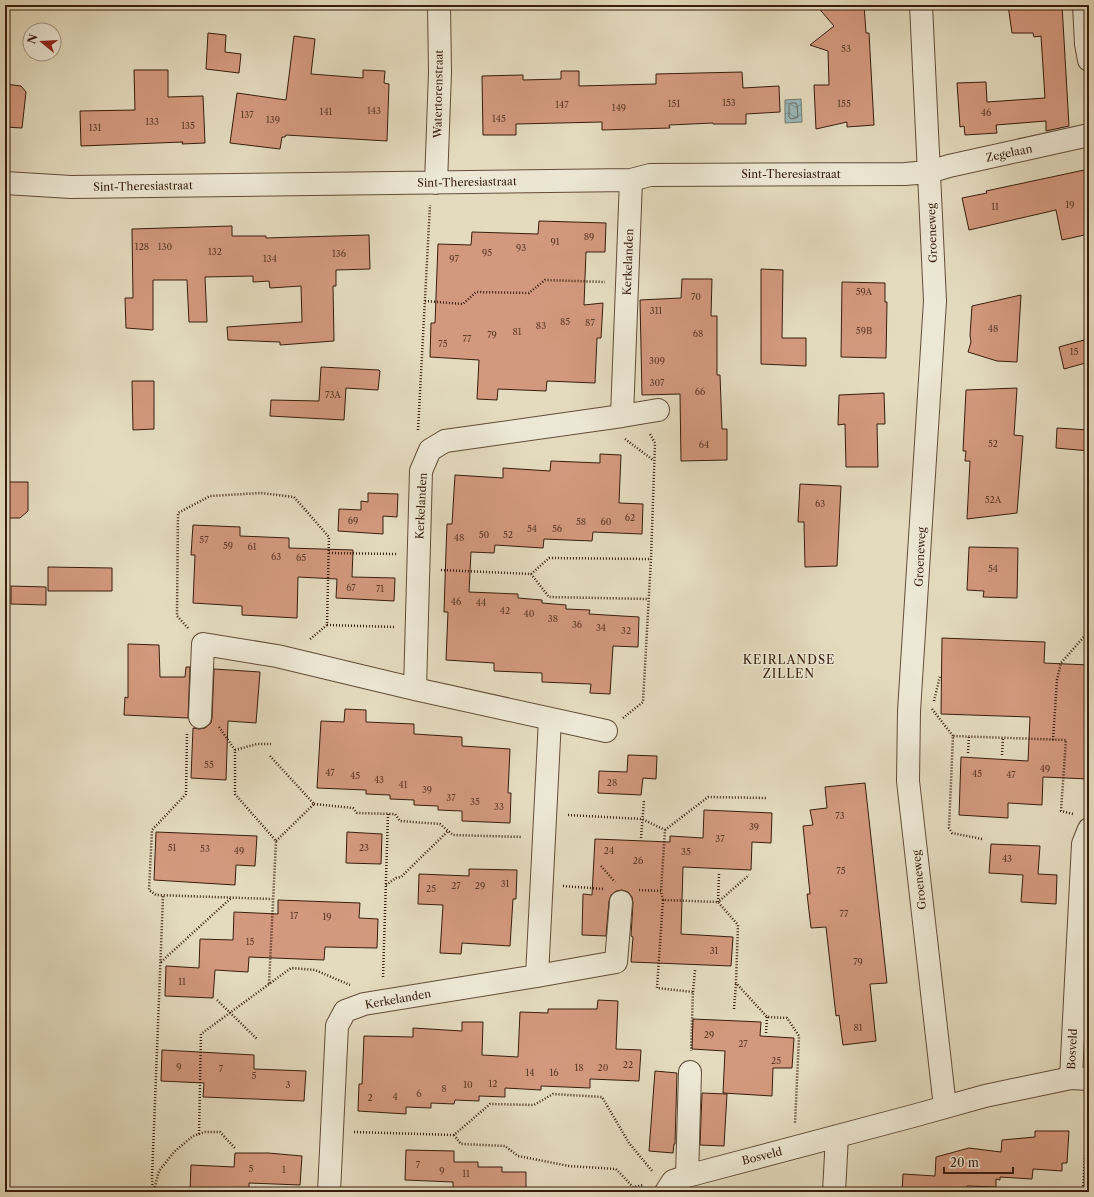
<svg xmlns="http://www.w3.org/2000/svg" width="1094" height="1197" viewBox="0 0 1094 1197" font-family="'Libre Caslon Text',serif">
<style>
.water{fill:url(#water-waves);stroke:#727b75}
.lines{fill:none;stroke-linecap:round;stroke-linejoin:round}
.shore{stroke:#686b64;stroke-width:1}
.building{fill:#d3997e;stroke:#381d0c}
.street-casing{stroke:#634c38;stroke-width:24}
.path{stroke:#381d0c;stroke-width:2.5;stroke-dasharray:1 2;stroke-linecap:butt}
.street{stroke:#ede8d5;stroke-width:22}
.labels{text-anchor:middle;stroke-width:3;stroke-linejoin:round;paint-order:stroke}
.number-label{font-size:9px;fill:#5f3c28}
.street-label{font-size:11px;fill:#381d0c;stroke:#ede8d5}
.neighbourhood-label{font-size:12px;letter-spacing:1px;fill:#381d0c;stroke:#ede8d5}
</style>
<defs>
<pattern id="water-waves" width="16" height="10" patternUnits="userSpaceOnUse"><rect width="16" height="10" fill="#99b9bb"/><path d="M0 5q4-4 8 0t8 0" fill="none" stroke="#7e9696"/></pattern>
</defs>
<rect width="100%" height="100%" fill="#e4dbbe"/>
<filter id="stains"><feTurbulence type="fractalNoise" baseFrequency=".005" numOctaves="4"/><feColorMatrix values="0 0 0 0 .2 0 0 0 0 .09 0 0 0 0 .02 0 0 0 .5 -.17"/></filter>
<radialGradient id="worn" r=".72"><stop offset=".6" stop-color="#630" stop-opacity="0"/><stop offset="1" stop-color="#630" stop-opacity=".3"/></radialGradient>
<path class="water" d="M801,99L802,122L785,123V100Z"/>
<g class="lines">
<path class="shore" d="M791,103H796L797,105L798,117L796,118L791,119L789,117V105Z"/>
</g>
<path class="building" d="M816,5H864L866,33H869L874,125L847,127V122L816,129L814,85H829L828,51L810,45L834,26Z
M1008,5H1062L1069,126L1046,131V121L996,125L997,133L965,135L964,126L960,127L957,83L986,82L987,102L1045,98L1041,36L1034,37L1033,33H1012Z
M208,33L226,35L225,52L241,54L239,73L206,69Z
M294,36L315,39L311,74L363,78V70L385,71L384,83L389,84L387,141L286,135L285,137H282L280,149L230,143L237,93L286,100Z
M134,70H168V97L203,96L205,143L182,144L183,142L81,146L80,111L135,110Z
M561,71H579V86L656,84V74L742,72L743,88L779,86L780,112L746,114V124H713V123L669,125L670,128L602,130V122L516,124V135H483L482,76L523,75V80L561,79Z
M5,84L21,86L26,92L22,128L5,127Z
M1089,169V234L1062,240L1056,210L969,230L962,198L987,193L986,191Z
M539,221L606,223L605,252H586L584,305L603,303L601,338H597L595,383L547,381L546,391L498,389L497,400L477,399L479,360L430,357L431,323H435L438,244L471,245L472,232L538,234Z
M232,226V236H266V238L369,235L370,269L336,270V286H333L334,341L280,345V342L228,340L227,327L302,322L301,286L270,288L269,281L253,282V276L205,277L207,322H189L187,280H153V330L126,328L125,298H133L132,229Z
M761,269L783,270L782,338H806V366L761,364Z
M682,279H712L711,316H717V375H720L722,429H727V460L681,461L680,394L642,395L640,300L681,298Z
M842,282L885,283V302H887L886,358L841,357Z
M1021,295L1017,362L997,361L968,352L971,342L970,335L972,306Z
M1084,340L1089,362L1064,369L1059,347Z
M321,367L379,370L380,371L378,390L346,388L344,420L270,416L271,400L319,401Z
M132,381H154V429L133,430Z
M1017,388L1014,435L1023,436L1017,513L967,519L970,461H965L966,451H963L966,390Z
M884,393L885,424H877L878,467H846L845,424L838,425L839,395Z
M1057,428L1089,430V451L1056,448Z
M600,454L621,455L619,503L643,504L642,534L593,532L592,541L544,539L543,548L495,545L494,553L471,552L469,592L518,594V598L542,600V603L566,605V609L590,610L589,614L639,617L638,647L613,646L610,694L590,693L591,684L542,682V673L494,671V663L446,660L448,612H444L446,551L447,524H452L455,475L503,478V468L550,471L551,461L600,463Z
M5,482H28V511L20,518H5Z
M800,484L841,486L837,566L805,567L804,522H798Z
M368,493L398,494L397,517L383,516V534L338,531L339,509L361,510V501L368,502Z
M193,525L240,527V536L289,538V548L353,550L352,577L395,578L394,601L336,598L337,579L298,577L297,618L242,615V606L193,603L195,555H191Z
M969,547L1018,548L1017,598L983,597L984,591L967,590Z
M48,567L112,568V591H48Z
M11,586L46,587V605L11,604Z
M942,638L1045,642L1044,663L1089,665L1087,749H1089V779L1043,777L1042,805L1008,803V818L959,815L961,757L1028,761L1030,717L941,714Z
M128,644L159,645L160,677H185L186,667H190L188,718L124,715L125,697L128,698Z
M214,669L260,672L256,723L228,721L226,780L191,778L193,728L199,729L205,728L211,723L212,718Z
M345,709L366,710V722L414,724V734L462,737V746L510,749L508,793H511L510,823L462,821V811L438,810V806L414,805V800L390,799V795L366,794V790L317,788L321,721L344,722Z
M628,755L657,756L656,779L643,778L641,795L598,793L599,771L627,772Z
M865,783L887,983L870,984L876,1041L843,1045L839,1015L836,1016L826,927L811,928L807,894H810L803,826L813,825L810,810L827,808L825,787Z
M704,810L772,813L771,843L752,842L751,870L683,867L681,934L733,937L731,966L631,962L633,937L631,936L633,903L632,897L628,892L622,890L616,891L611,895L609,901L606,936L582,935L583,894L592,895L595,839L670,842V836L703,838Z
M156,832L257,836L255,866L236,865L235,885L154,880Z
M347,832L382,834L381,864L346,863Z
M991,844L1040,846L1038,874L1057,875L1056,904L1021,902L1023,875L989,873Z
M469,869L517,870L516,899H513L510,946L462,943L461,954L440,953L443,905L418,904L419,874L469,876Z
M278,900L360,903L359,918L378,919L377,948L325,947L324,960L249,957L248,972L215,970L213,998L165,996L166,966L199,968L200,939L233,940L234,912L278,914Z
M598,1000L618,1001L616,1049L641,1050L639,1081L590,1079V1088L541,1086V1090L505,1088V1097L479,1096V1101L455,1100L454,1104L431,1103V1108L406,1107V1114L358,1111L359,1084H362L364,1036L413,1037V1028L462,1031V1022H483L482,1055L518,1057L520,1012L548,1013V1009H597Z
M693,1019L761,1022L760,1036L794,1038L792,1068H773L772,1096L723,1093L725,1051L692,1049Z
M162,1050L254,1055V1069L306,1071L304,1101L203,1097L204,1083L161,1081Z
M655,1071L677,1073L675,1144H674L673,1153L649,1151Z
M702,1093L727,1094L724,1146L700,1145Z
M1035,1131H1069L1067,1163H1062V1171L1033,1169L1032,1179L1000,1177V1180L996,1179V1187L967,1186L966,1188H963V1192H902L903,1174L935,1176L936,1157L969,1148L1001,1152L1002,1140L1035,1137Z
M406,1150L454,1151V1162H478V1167H502V1172H526V1192L453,1191V1182L405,1180Z
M235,1153H268L302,1156L300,1185L249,1183V1192H190L191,1165L234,1167Z"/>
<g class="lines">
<g class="street-casing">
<path id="street" d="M921,5L935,301L909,711L908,781L945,1107
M1084,5L1086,44L1089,60
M5,183L71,187L631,180L650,175L905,174L929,172L949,166L1089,135
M436,183L440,72L439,5
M622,416L658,410
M415,689L421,471L430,450L445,441L622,416L631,180
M200,717L203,644L277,656L415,689L606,731
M537,976L616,962L621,902
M1071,1078L1083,844L1089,829
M687,1176L690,1072
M329,1192L337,1026L345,1011L364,1004L537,976L550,719
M666,1192L673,1181L687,1176L913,1116L985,1096L1071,1078L1089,1079
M834,1192L837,1136"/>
</g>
<path class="path" d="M425,301L463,304L476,292L529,293L545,280L605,282
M418,430L430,205
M625,439L653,460
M329,553L396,554
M441,570L531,574L549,597L648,599
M531,574L549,558L651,559
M327,625L395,627
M188,628L177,616L178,513L210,496L261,493L294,497L329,537L327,625L309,640
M934,701L940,676
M932,709L953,736
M623,718L643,702L651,559L655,443L650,434
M219,727L235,750V794L276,841L269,984
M187,734L186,794L152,830L149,890L156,895L272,899
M1053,740L1057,680L1061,663L1089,631
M235,750L257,744H271
M968,753L969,736
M1002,755L1003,738
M270,756L314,804L276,841
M314,804L353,808L357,813L395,814L400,821L440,824L453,835L522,837
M568,815L642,819L665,830L661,891
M665,830L708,797L767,798
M641,838L644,800
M982,839L952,833L949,828L953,736L1066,740L1061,811L1073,814
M601,866L615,882
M719,874L718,902L749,875
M386,885L396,878L401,877L448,831
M563,886L604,889
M639,890L661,891L663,900L718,902L738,925L736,983L767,1017L787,1018L799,1036L795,1124
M663,900L657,988L693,992L691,1051
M161,962L231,898
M383,977L388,814
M693,992L695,970
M217,1000L257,1039
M734,1009L736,983
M766,1033L767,1017
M354,1132L454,1135L490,1104L534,1105L553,1094L602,1097L629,1143L653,1172
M199,1134L201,1034L291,968L315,970L350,985
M454,1135L461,1144L505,1146L518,1156L569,1166L616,1169L633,1187L644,1185
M154,1190L159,1171L174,1152L193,1136L205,1132H220L235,1148
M153,1191L152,1178L163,896
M633,1192V1187L636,1192
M1083,1192L1088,1101"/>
<use href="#street" class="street"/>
</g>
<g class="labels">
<g class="number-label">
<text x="846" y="52">53</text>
<text x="729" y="106">153</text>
<text x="674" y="107">151</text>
<text x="844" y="107">155</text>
<text x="562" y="108">147</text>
<text x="619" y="111">149</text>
<text x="374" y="114">143</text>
<text x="326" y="115">141</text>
<text x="986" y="116">46</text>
<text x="247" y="118">137</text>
<text x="499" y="122">145</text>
<text x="273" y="123">139</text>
<text x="152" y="125">133</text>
<text x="188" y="129">135</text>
<text x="95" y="131">131</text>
<text x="1070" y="208">19</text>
<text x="995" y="210">11</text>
<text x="589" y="240">89</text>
<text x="555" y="245">91</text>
<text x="142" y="250">128</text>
<text x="165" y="250">130</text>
<text x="521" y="251">93</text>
<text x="215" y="255">132</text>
<text x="487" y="256">95</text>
<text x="339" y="257">136</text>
<text x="270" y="262">134</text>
<text x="454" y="262">97</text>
<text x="864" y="295">59A</text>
<text x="696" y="300">70</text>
<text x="656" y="314">311</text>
<text x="565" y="325">85</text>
<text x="590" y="326">87</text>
<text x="541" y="329">83</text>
<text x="993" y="332">48</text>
<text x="864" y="334">59B</text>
<text x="517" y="335">81</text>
<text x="698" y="337">68</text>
<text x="492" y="338">79</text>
<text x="467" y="342">77</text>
<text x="443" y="347">75</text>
<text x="1074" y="355">15</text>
<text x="657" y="364">309</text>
<text x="657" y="386">307</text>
<text x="700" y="395">66</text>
<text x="333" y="398">73A</text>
<text x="993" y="447">52</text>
<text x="704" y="448">64</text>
<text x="993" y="503">52A</text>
<text x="820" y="507">63</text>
<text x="630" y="521">62</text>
<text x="353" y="524">69</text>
<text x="581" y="525">58</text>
<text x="606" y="525">60</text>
<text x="532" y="532">54</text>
<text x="557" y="532">56</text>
<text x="484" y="538">50</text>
<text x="508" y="538">52</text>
<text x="459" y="541">48</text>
<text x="204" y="543">57</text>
<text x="228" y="549">59</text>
<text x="252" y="550">61</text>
<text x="276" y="560">63</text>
<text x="301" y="561">65</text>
<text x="993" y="572">54</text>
<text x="351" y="591">67</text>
<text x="380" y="592">71</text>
<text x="456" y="605">46</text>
<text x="481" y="606">44</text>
<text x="505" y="614">42</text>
<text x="529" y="617">40</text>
<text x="553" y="622">38</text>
<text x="577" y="628">36</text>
<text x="601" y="631">34</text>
<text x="626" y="634">32</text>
<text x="209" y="768">55</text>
<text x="1045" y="772">49</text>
<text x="330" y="776">47</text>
<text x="977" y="777">45</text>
<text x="1011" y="778">47</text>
<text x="355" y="779">45</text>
<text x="379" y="783">43</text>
<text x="612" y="786">28</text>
<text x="403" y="788">41</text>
<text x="427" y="793">39</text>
<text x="451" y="801">37</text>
<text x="475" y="805">35</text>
<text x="499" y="810">33</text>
<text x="840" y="819">73</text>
<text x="754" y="830">39</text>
<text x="720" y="842">37</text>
<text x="172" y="851">51</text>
<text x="364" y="851">23</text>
<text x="205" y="852">53</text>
<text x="239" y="854">49</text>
<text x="609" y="854">24</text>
<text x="686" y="855">35</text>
<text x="1007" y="862">43</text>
<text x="638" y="864">26</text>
<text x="841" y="874">75</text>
<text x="505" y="887">31</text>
<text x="456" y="889">27</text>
<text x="480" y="889">29</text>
<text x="431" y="892">25</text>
<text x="844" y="917">77</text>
<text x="294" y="919">17</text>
<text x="327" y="920">19</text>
<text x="250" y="945">15</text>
<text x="714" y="954">31</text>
<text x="858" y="965">79</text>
<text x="182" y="985">11</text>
<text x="858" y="1031">81</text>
<text x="709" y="1038">29</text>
<text x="743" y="1047">27</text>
<text x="776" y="1064">25</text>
<text x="628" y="1068">22</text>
<text x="179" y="1070">9</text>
<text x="579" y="1071">18</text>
<text x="603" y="1071">20</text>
<text x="221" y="1072">7</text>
<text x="530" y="1076">14</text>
<text x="554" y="1076">16</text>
<text x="254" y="1079">5</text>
<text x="493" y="1087">12</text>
<text x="288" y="1088">3</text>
<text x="468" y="1088">10</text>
<text x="444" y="1092">8</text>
<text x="419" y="1097">6</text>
<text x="395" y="1100">4</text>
<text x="370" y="1101">2</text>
<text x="418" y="1168">7</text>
<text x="251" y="1172">5</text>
<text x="284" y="1173">1</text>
<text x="442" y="1174">9</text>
<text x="466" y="1177">11</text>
</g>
<g class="street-label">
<text transform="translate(438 94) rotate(-89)" y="4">Watertorenstraat</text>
<text transform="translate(1009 153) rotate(-12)" y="4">Zegelaan</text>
<text x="791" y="178">Sint-Theresiastraat</text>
<text transform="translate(467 182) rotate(-1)" y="4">Sint-Theresiastraat</text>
<text transform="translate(143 186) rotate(-1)" y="4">Sint-Theresiastraat</text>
<text transform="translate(932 233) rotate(-92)" y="4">Groeneweg</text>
<text transform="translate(628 262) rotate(-88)" y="4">Kerkelanden</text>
<text transform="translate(421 506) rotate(-87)" y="4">Kerkelanden</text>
<text transform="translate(920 557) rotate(-87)" y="4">Groeneweg</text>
<text transform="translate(919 880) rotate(-96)" y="4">Groeneweg</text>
<text transform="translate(398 999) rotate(-10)" y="4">Kerkelanden</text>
<text transform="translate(1072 1049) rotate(-87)" y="4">Bosveld</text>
<text transform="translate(762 1156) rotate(-14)" y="4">Bosveld</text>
</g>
<g class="neighbourhood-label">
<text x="789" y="664">KEIRLANDSE<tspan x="789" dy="14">ZILLEN</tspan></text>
</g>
</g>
<rect width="1094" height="1197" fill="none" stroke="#e4dbbe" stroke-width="20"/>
<rect x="6" y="6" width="1082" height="1185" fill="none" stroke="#381d0c" stroke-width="2"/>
<rect x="10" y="10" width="1074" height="1177" fill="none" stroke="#381d0c"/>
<g transform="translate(42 42) rotate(288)"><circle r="19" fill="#ede8d5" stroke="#a59785"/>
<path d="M0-3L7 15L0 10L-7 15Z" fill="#8f2418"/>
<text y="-6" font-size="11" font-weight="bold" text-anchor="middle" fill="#381d0c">N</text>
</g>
<path d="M944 1167v6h69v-6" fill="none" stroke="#381d0c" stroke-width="2"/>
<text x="950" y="1167" font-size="12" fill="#381d0c" stroke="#ede8d5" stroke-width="3" paint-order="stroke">20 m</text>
<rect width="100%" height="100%" filter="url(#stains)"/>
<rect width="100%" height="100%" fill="url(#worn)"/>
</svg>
